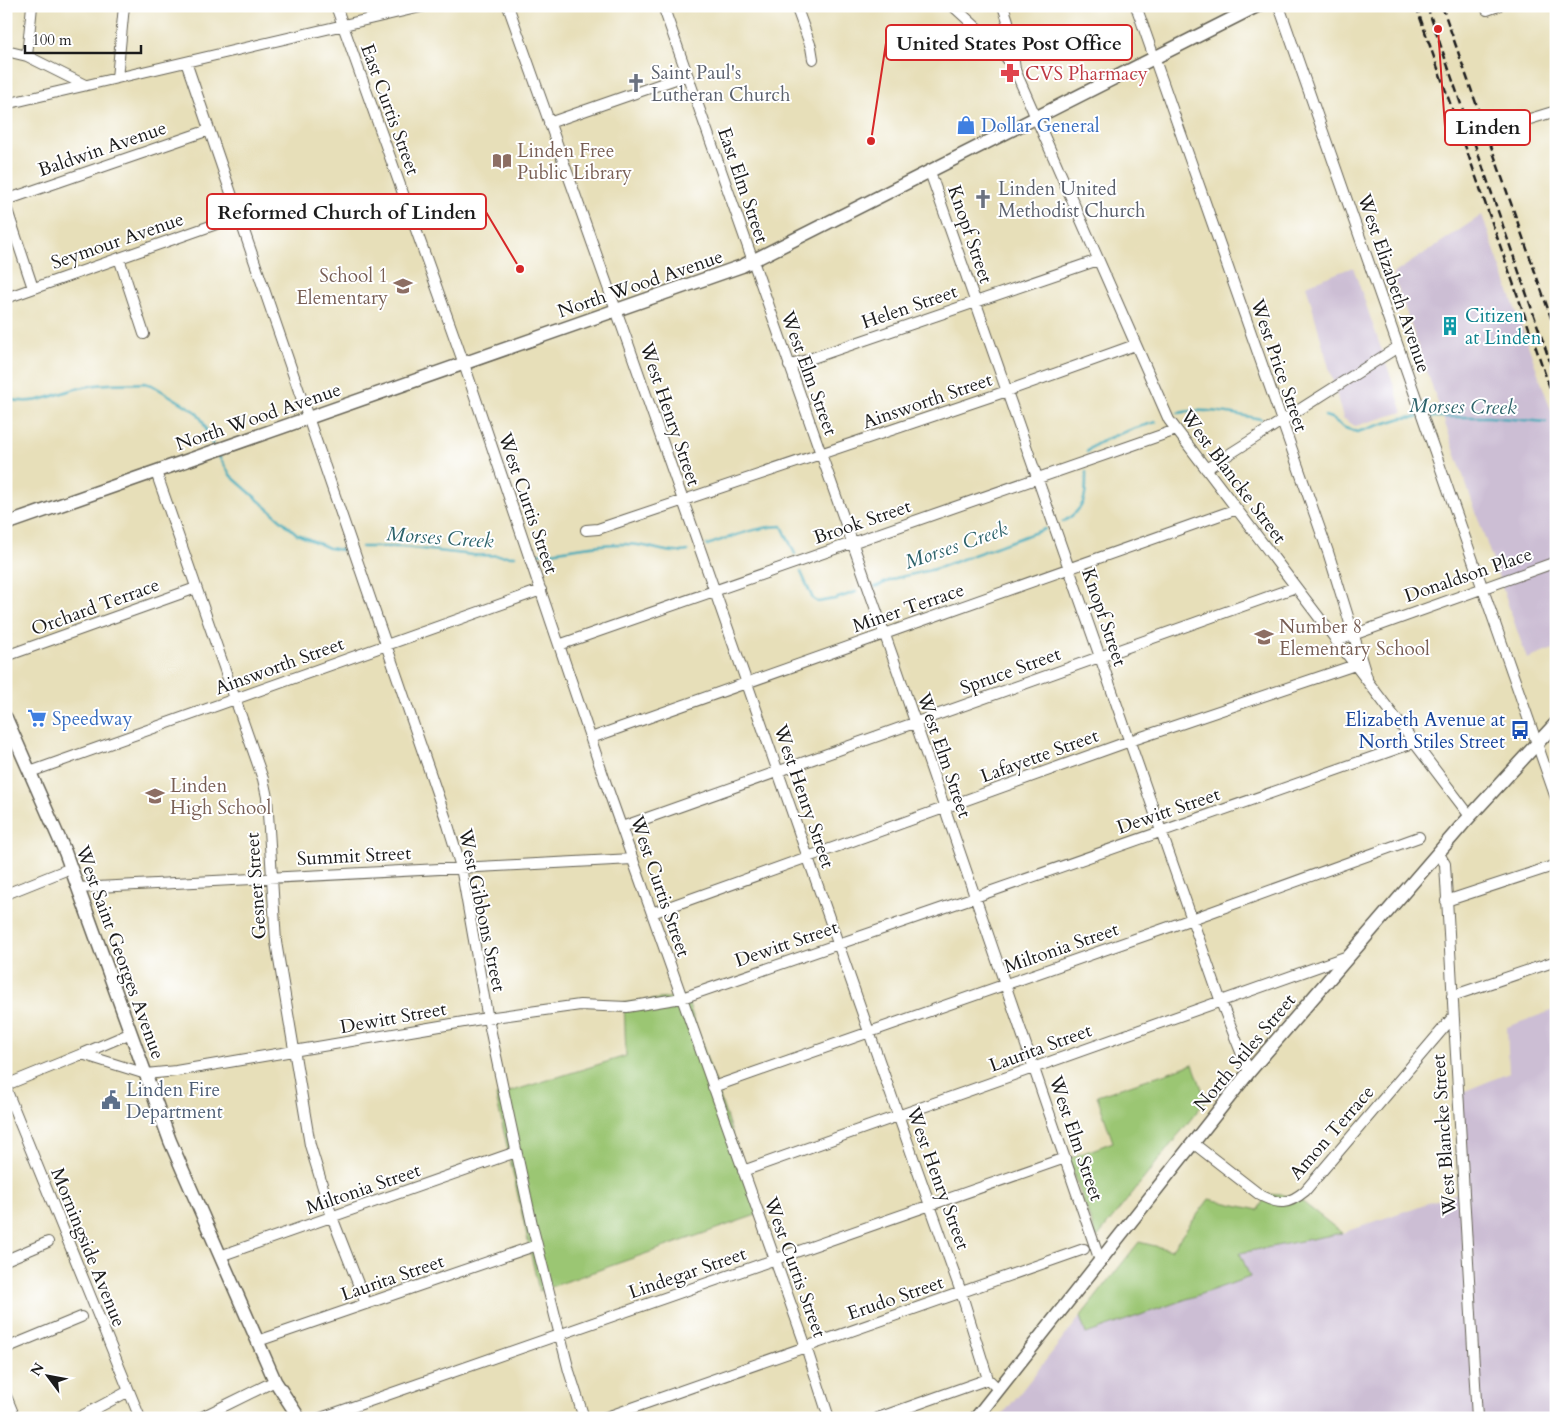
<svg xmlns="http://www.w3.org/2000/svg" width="1562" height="1424" viewBox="0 0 1562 1424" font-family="Cardo,serif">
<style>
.industrial{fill:#ccbed4}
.green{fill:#9bc673;stroke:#5c7148}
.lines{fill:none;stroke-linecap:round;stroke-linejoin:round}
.stream{stroke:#3ba9b9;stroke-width:2.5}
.minor-casing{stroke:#636053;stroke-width:12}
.major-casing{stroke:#636053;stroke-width:15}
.minor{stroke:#fff;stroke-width:10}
.major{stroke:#fff;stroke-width:12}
.rail{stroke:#1c1c1c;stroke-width:2.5;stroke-dasharray:8 4;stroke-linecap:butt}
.labels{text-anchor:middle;stroke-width:4;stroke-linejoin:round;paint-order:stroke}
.worship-label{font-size:19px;fill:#5b616d;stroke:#fff;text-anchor:start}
.health-label{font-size:19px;fill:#be3a42;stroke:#fff;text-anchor:start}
.street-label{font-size:19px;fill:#1c1c1c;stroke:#fff}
.shop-label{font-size:19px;fill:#366cbe;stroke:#fff;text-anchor:start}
.education-label{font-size:19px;fill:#785e54;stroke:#fff;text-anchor:start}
.culture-label{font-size:19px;fill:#0d838f;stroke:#fff;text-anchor:start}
.transit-label{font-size:19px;fill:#164399;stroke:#fff;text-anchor:end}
.service-label{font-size:19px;fill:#4e5e75;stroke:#fff;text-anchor:start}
.water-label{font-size:20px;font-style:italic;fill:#2c626a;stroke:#fff}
.leader{fill:none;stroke:#d62828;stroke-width:2}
.callout-dot{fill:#d62828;stroke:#fff;stroke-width:2}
.callout{fill:#fff;stroke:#d62828;stroke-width:2}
.callout-label{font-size:20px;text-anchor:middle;font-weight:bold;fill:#1c1c1c}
</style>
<rect width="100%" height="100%" fill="#fff"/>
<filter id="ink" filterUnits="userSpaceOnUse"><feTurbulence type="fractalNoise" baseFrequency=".02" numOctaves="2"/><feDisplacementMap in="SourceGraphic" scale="10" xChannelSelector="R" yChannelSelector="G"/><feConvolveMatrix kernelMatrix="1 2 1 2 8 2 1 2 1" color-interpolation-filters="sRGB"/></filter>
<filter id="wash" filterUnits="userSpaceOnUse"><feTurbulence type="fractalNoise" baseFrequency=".0096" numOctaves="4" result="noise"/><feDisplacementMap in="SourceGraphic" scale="20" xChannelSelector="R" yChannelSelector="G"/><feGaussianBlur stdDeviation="1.12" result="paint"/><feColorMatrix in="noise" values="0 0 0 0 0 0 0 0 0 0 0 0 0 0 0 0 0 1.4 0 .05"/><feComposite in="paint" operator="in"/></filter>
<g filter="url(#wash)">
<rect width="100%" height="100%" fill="#e7dfb9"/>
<path class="industrial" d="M1482,215L1556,424V648L1527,659L1393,274Z
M1353,267L1403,412L1355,426L1343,418L1306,285Z
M1556,1009V1418H1000L1080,1317L1087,1334L1250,1277L1239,1253L1342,1233L1465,1190L1460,1093L1509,1073L1507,1027Z"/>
<path class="green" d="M686,996L759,1214L539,1291L496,1096L626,1056L624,1003Z
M1193,1064L1206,1100L1097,1238L1068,1159L1113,1142L1097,1096Z
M1267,1194L1295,1196L1342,1233L1240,1253L1250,1277L1086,1334L1080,1317L1139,1242L1171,1250L1209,1199L1258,1210Z"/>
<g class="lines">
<path class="stream" d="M6,399C42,407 57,391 89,386C107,383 126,384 144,383L152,385L195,411L202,420L214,448
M1178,413C1205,407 1234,414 1261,419
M1325,416L1331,418L1345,428L1357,432L1402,418L1420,417
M1425,417H1489L1546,422
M1087,452C1095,440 1141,426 1156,422
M218,455L231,476L297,534L329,548L341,550
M1063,522C1087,507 1086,498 1086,472
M707,545C731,537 755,527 782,526L795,554
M362,547H403L473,555L515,556
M537,554C570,550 604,541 638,545C654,547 671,555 688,551
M801,572L813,599L818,602L835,599L856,592
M875,587L896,578L935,569L1045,529"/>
</g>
</g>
<g filter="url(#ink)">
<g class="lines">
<g class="minor-casing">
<path id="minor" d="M336,6L464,364L606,784L806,1347L829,1418
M508,6L630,349L917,1169L961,1292L988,1379L998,1389
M663,6L898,672L1100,1261
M796,6L811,47L813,59
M953,6L1001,50L1015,70L1169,420L1470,816
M1003,6L1008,21L1015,69
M1136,6L1328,552L1367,678
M1279,6L1556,798
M1487,10L1498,6
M986,36C998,39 1004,32 1008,21
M6,51L27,56L85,85
M27,56L32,6
M186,62C273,317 362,571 448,825L461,867L487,1014L533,1229L569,1371L584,1418
M117,78L124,6
M6,104L425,6
M1520,122L1556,111
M549,123L687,75
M930,172L1221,1002L1249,1072
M6,200L209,130
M6,207L33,288
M119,258L144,334
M6,298L239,216
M789,366L1098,260
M1206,469L1398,347
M156,472L263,779L267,797L276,942L310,1145L332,1217L366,1304
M586,530L598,529L1007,391L1135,345
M1336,641L1556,562
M559,645L1176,430
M6,656L196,588
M591,738L1237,509
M30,772L541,590
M622,827L1296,587
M1438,852L1445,864L1477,1418
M78,888L633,859
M6,894L71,868
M1446,901L1556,865
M652,913L1130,741L1355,665
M1452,996L1556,961
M82,1054L131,1033
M6,1085L82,1054L146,1074L176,1071L487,1018L580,1005L627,1007L682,998L975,897L1413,743
M713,1087L1192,919L1419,837
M6,1089L140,1418
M1193,1143L1260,1195C1279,1205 1288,1205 1305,1191L1453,1017
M743,1171L1348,956
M220,1256L516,1152
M6,1260L48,1242
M258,1341L537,1245
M6,1348L81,1317
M6,1396L15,1418
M78,1418L129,1391
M200,1418L275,1381
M321,1418L1065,1158
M604,1418L1084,1249
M878,1418L988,1379"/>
</g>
<g class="major-casing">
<path id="major" d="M6,524L742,266L1257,6
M6,718L65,852L170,1141L275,1381L299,1418
M976,1418L1249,1072L1463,824L1556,723"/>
</g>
<use href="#minor" class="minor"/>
<use href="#major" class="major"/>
<path class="rail" d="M1416,6L1556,405
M1427,6L1556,379
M1442,6L1556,332"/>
</g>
</g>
<defs>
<g id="pharmacy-bare" transform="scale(1.5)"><path d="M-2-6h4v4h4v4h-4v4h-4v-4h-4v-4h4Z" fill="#e0444e" stroke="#fff" stroke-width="2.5" paint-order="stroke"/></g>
<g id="church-bare" transform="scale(1.5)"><path d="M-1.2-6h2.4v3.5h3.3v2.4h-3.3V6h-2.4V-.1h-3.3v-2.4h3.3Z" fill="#6b7280" stroke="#fff" stroke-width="2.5" paint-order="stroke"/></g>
<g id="shop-bare" transform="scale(1.5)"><path d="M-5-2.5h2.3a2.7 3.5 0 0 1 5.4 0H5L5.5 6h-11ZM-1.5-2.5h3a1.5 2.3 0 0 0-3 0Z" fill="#3f7fe0" stroke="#fff" stroke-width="2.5" paint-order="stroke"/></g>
<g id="library-bare" transform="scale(1.5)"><path d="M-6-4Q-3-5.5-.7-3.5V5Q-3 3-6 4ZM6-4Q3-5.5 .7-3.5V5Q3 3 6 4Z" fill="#8d6e63" stroke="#fff" stroke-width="2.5" paint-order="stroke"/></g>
<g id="school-bare" transform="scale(1.5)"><path d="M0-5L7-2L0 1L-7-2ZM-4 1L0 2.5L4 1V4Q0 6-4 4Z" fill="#8d6e63" stroke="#fff" stroke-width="2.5" paint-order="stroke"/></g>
<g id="building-bare" transform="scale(1.5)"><path d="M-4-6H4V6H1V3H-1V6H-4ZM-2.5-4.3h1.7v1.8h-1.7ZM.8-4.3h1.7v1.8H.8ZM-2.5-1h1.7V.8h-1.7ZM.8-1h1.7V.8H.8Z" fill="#0f9aa8" stroke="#fff" stroke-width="2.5" paint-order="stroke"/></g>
<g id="supermarket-bare" transform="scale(1.5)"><path d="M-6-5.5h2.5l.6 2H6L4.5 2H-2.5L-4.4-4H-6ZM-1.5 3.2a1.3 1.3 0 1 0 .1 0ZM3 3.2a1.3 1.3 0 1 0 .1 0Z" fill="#3f7fe0" stroke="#fff" stroke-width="2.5" paint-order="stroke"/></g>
<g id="bus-bare" transform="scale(1.5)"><path d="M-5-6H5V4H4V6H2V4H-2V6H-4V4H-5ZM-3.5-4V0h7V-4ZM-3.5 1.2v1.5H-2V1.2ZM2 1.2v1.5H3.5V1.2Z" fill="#1a4fb4" stroke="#fff" stroke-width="2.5" paint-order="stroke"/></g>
<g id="civic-bare" transform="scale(1.5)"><path d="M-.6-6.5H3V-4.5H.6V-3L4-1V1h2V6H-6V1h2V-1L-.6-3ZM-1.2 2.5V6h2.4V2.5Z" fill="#5c6f8a" stroke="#fff" stroke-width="2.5" paint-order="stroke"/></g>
</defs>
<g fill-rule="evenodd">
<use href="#pharmacy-bare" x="1010" y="73"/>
<use href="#church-bare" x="636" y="83"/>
<use href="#shop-bare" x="966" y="125"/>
<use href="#library-bare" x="502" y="161"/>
<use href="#church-bare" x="983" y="199"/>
<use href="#school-bare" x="403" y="286"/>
<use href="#building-bare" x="1450" y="326"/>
<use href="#school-bare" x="1264" y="637"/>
<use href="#supermarket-bare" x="37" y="718"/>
<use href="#bus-bare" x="1520" y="730"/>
<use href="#school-bare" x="155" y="796"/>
<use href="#civic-bare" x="111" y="1100"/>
</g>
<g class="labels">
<g class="worship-label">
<text x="651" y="79">Saint Paul's<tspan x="651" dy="22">Lutheran Church</tspan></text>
<text x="998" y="195">Linden United<tspan x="998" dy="22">Methodist Church</tspan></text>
</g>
<g class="health-label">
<text x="1025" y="80">CVS Pharmacy</text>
</g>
<g class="street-label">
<text transform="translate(391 109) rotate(70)" y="7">East Curtis Street</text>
<text transform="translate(102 148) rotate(-19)" y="7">Baldwin Avenue</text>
<text transform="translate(744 185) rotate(71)" y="7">East Elm Street</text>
<text transform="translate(971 234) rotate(71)" y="7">Knopf Street</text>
<text transform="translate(117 240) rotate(-19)" y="7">Seymour Avenue</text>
<text transform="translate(640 283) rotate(-19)" y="7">North Wood Avenue</text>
<text transform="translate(1395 283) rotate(71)" y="7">West Elizabeth Avenue</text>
<text transform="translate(909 306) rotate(-19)" y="7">Helen Street</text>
<text transform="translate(1280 365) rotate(71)" y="7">West Price Street</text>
<text transform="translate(810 373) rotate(70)" y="7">West Elm Street</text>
<text transform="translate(927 400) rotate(-19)" y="7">Ainsworth Street</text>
<text transform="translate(671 414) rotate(71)" y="7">West Henry Street</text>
<text transform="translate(258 416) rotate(-19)" y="7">North Wood Avenue</text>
<text transform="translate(1234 476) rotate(53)" y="7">West Blancke Street</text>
<text transform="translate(529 503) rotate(71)" y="7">West Curtis Street</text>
<text transform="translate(862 521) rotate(-19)" y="7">Brook Street</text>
<text transform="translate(1468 574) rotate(-19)" y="7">Donaldson Place</text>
<text transform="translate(95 606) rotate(-20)" y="7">Orchard Terrace</text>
<text transform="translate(908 607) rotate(-19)" y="7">Miner Terrace</text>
<text transform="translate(1105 617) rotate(71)" y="7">Knopf Street</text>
<text transform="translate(279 665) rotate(-20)" y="7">Ainsworth Street</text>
<text transform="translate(1010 670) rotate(-20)" y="7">Spruce Street</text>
<text transform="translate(945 755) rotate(71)" y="7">West Elm Street</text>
<text transform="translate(1039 755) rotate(-20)" y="7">Lafayette Street</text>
<text transform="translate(805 796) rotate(71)" y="7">West Henry Street</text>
<text transform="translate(1168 810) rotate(-19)" y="7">Dewitt Street</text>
<text transform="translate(354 855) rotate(-3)" y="7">Summit Street</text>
<text transform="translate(255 886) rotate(-94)" y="7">Gesner Street</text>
<text transform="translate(661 886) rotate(71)" y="7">West Curtis Street</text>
<text transform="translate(483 910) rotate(78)" y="7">West Gibbons Street</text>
<text transform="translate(786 943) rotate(-19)" y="7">Dewitt Street</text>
<text transform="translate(1061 947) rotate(-19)" y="7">Miltonia Street</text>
<text transform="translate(121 952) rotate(70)" y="7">West Saint Georges Avenue</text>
<text transform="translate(393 1017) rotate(-10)" y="7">Dewitt Street</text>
<text transform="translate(1040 1047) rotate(-20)" y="7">Laurita Street</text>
<text transform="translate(1244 1052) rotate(-50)" y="7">North Stiles Street</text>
<text transform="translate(1331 1132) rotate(-49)" y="7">Amon Terrace</text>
<text transform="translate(1443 1135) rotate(-94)" y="7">West Blancke Street</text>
<text transform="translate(1077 1138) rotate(71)" y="7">West Elm Street</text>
<text transform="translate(939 1178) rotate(70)" y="7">West Henry Street</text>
<text transform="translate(363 1188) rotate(-19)" y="7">Miltonia Street</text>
<text transform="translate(89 1247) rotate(68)" y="7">Morningside Avenue</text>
<text transform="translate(796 1267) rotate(70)" y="7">West Curtis Street</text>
<text transform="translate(687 1272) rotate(-19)" y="7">Lindegar Street</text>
<text transform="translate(392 1277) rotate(-19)" y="7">Laurita Street</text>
<text transform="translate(895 1297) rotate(-19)" y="7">Erudo Street</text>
</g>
<g class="shop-label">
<text x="981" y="132">Dollar General</text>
<text x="52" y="725">Speedway</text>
</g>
<g class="education-label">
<text x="517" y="157">Linden Free<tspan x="517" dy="22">Public Library</tspan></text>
<text x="388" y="282" text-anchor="end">School 1<tspan x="388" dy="22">Elementary</tspan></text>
<text x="1279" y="633">Number 8<tspan x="1279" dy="22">Elementary School</tspan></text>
<text x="170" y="792">Linden<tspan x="170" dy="22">High School</tspan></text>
</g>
<g class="culture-label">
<text x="1465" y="322">Citizen<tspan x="1465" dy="22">at Linden</tspan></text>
</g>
<g class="transit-label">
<text x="1505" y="726">Elizabeth Avenue at<tspan x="1505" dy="22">North Stiles Street</tspan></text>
</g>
<g class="service-label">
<text x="126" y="1096">Linden Fire<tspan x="126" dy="22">Department</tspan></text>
</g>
<g class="water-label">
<text transform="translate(1463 406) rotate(1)" y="7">Morses Creek</text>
<text transform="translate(440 537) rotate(4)" y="7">Morses Creek</text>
<text transform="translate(956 545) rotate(-19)" y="7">Morses Creek</text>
</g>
</g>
<path class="leader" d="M871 141L886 43M1438 29L1445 127M520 269L486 212"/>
<g class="callout-dot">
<circle cx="871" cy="141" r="5"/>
<circle cx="1438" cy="29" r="5"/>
<circle cx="520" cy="269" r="5"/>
</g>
<g class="callout">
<rect x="886" y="25" width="246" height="35" rx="5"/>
<rect x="1445" y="110" width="85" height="35" rx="5"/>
<rect x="207" y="194" width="279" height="35" rx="5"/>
</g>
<g class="callout-label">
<text x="1009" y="50">United States Post Office</text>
<text x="1488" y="134">Linden</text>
<text x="347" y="219">Reformed Church of Linden</text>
</g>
<rect width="1562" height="1424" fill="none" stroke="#fff" stroke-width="25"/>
<g transform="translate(48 1376) rotate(302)" stroke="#ffffff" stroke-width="4" paint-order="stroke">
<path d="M0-4L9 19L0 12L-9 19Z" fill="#1c1c1c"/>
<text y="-8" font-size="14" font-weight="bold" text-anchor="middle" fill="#1c1c1c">N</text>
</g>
<path d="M25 45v8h116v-8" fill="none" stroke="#1c1c1c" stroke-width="2.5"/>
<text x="32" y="45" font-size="15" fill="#1c1c1c" stroke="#ffffff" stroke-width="4" paint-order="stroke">100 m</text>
</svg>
